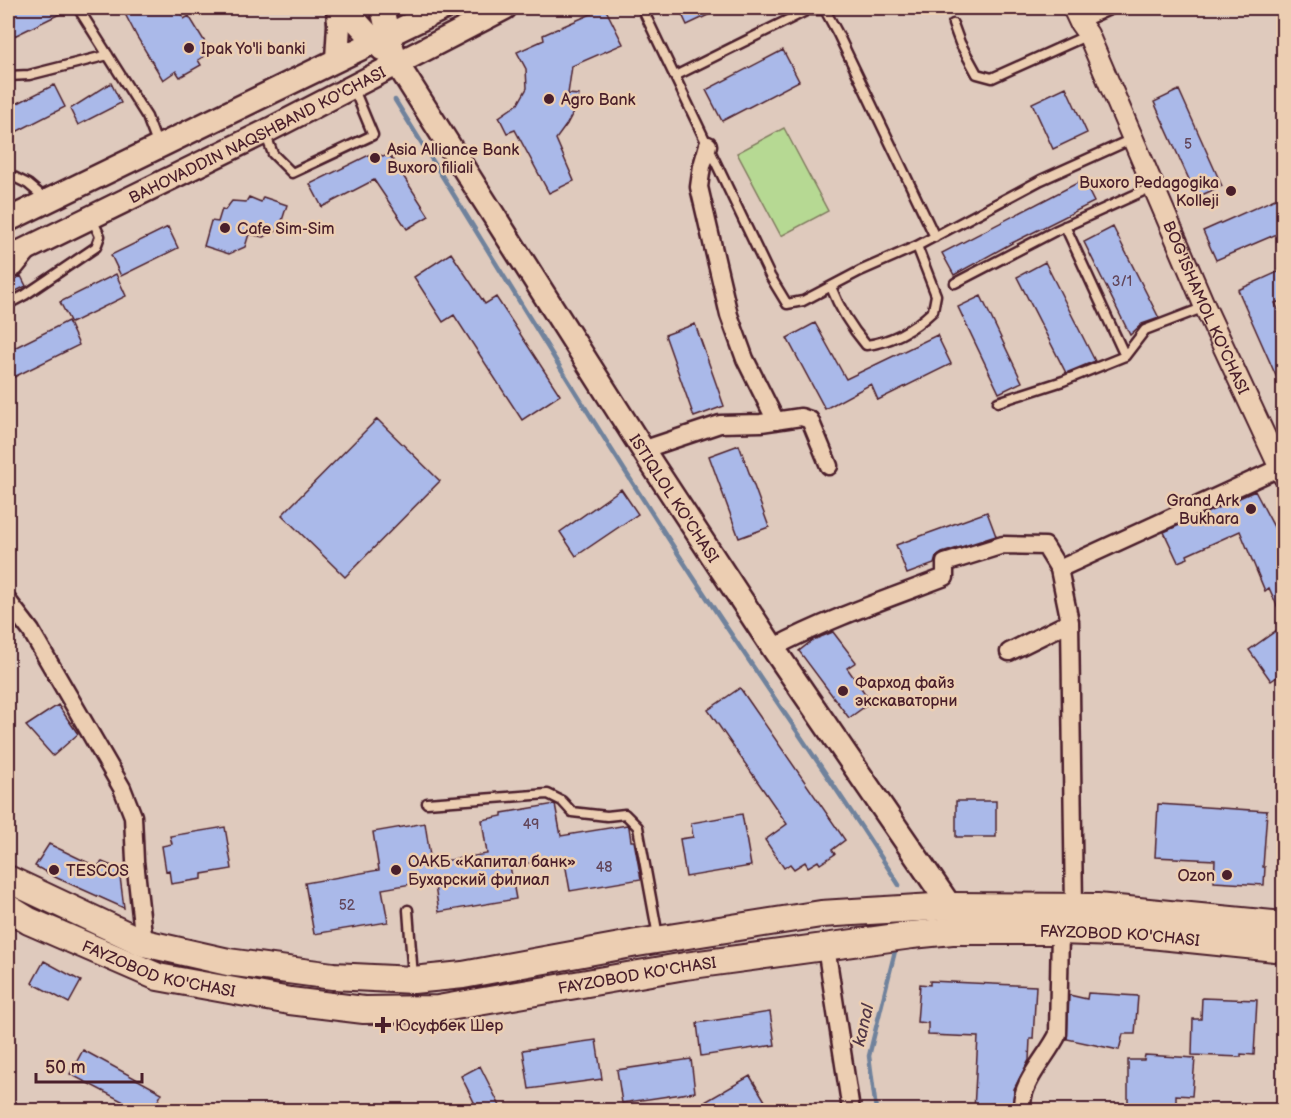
<svg xmlns="http://www.w3.org/2000/svg" width="1291" height="1118" viewBox="0 0 1291 1118" font-family="'Balsamiq Sans',sans-serif">
<style>
.green{fill:#b6d993;stroke:#807c5f;stroke-width:1.5}
.lines{fill:none;stroke-linecap:round;stroke-linejoin:round}
.stream{stroke:#6f829c;stroke-width:4.5}
.building{fill:#aab9e9;stroke:#4a1f2b;stroke-width:1.5}
.service-casing{stroke:#4a1f2b;stroke-width:13}
.minor-casing{stroke:#4a1f2b;stroke-width:21}
.tertiary-casing{stroke:#4a1f2b;stroke-width:24}
.secondary-casing{stroke:#4a1f2b;stroke-width:27}
.primary-casing{stroke:#4a1f2b;stroke-width:30}
.service{stroke:#ecceb2;stroke-width:8}
.minor{stroke:#ecceb2;stroke-width:16}
.tertiary{stroke:#ecceb2;stroke-width:20}
.secondary{stroke:#ecceb2;stroke-width:22}
.primary{stroke:#ecceb2;stroke-width:26}
.poi-dot{fill:#4a1f2b;stroke:#ecceb2;stroke-width:2}
.labels{text-anchor:middle;stroke-width:5;stroke-linejoin:round;paint-order:stroke}
.number-label{font-size:14px;fill:#62465a}
.poi-label{font-size:16px;fill:#4a1f2b;stroke:#ecceb2;text-anchor:start}
.street-label{font-size:16px;fill:#4a1f2b;stroke:#ecceb2}
.water-label{font-size:18px;font-style:italic;fill:#533847;stroke:#ecceb2}
</style>
<rect width="100%" height="100%" fill="#dfcabd"/>
<filter id="ink" filterUnits="userSpaceOnUse"><feTurbulence type="fractalNoise" baseFrequency=".0167" numOctaves="2"/><feDisplacementMap in="SourceGraphic" scale="12" xChannelSelector="R" yChannelSelector="G"/><feConvolveMatrix kernelMatrix="1 2 1 2 8 2 1 2 1" color-interpolation-filters="sRGB"/></filter>
<g filter="url(#ink)">
<path class="green" d="M784,128L828,211L781,236L737,153Z"/>
<g class="lines">
<path class="stream" d="M395,100C499,267 600,436 709,601C772,696 838,789 899,885
M876,1110L869,1056L896,947"/>
</g>
<path class="building" d="M14,8H72L8,39V11Z
M122,8H179L184,19L189,16L211,52L198,60L201,65L180,77L176,71L163,80L137,37Z
M605,8L623,44L572,66L568,94L579,95L576,107L567,124L556,139L574,181L549,193L515,130L507,133L499,117L518,104L527,88L526,69L517,52L544,40L543,35Z
M679,8H723L687,25Z
M783,50L799,81L722,121L706,90Z
M111,83L121,103L78,125L70,109Z
M54,85L65,107L8,136V108Z
M1066,87L1087,133L1053,149L1032,103Z
M1179,90L1222,186L1197,197L1154,102Z
M371,154L391,157L429,216L407,229L374,180L322,207L310,184Z
M1083,180L1094,202L1012,243L954,275L942,253Z
M1284,195V231L1216,260L1203,231Z
M249,197L261,202L263,197L287,205L279,230L263,237L249,234L245,247L229,254L204,246L211,221L218,222L222,209L225,210L232,201L246,202Z
M168,227L178,248L121,276L111,255Z
M1113,227L1159,318L1142,324L1130,335L1084,242Z
M451,253L485,304L496,297L560,395L522,420L454,315L443,322L414,277Z
M1045,262L1095,361L1066,373L1017,277Z
M1280,271L1284,278V300L1275,303L1284,322V394L1238,290Z
M116,274L126,296L71,323L60,302Z
M21,276L26,286L8,295V282Z
M981,296L1022,382L999,393L958,307Z
M68,321L79,345L8,380V351Z
M815,323L846,379L937,335L951,364L878,400L871,384L825,409L787,338Z
M695,324L724,406L694,417L665,335Z
M377,419L440,481L345,577L282,515Z
M739,445L769,527L739,538L709,456Z
M621,489L638,514L576,556L560,532Z
M1255,491L1284,546V621L1269,588L1265,591L1240,531L1187,555L1188,558L1178,562L1164,532Z
M987,512L996,536L942,553L936,557L934,564L907,574L896,545Z
M1284,625V672L1271,681L1249,650Z
M833,632L856,662L847,668L871,702L849,718L799,651L813,640Z
M740,688L845,840L832,850L835,854L820,864L818,861L808,867L805,862L794,869L790,864L784,868L765,840L787,824L708,710Z
M58,705L78,734L53,756L26,726Z
M956,801H996V837H956Z
M555,804L561,836L627,825L629,827L631,841H634L641,879L570,891L564,857L510,866L516,899L439,912L434,880L382,889L388,922L314,934L305,883L379,870L373,832L425,823L431,863L487,854L482,820L502,816V813Z
M1158,804L1267,811L1263,867H1265L1264,885L1214,882L1215,860L1155,857Z
M742,814L751,866L686,877L680,839L693,837L691,823Z
M225,827L232,869L202,874V879L171,884L169,870L166,871L162,846L172,844L170,836Z
M49,844L97,867L102,862L119,869L124,908L57,878L35,866Z
M44,961L81,981L69,1003L32,983Z
M930,981L1036,986L1033,1039H1030L1029,1060L1014,1089L1013,1110H974L978,1037L928,1035V1023L917,1022L920,984L930,985Z
M1088,993L1138,996L1135,1034H1123L1119,1050L1067,1039L1069,995L1087,999Z
M1202,998L1257,1000L1254,1055L1241,1054V1057L1192,1055L1193,1019H1201Z
M770,1012L775,1045L701,1056L697,1023Z
M596,1040L602,1079L529,1089L523,1050Z
M83,1050L162,1093L153,1110H139L70,1074Z
M1145,1055L1195,1058L1192,1096L1176,1095V1104L1128,1103V1060H1144Z
M691,1059L695,1092L622,1103L617,1070Z
M480,1066L502,1110H478L461,1076Z
M750,1076L768,1106L760,1110H691Z"/>
<g class="lines">
<g class="service-casing">
<path id="service" d="M78,8L147,117L158,146
M642,8L770,276L787,304L803,301L860,271L917,246L1041,180L1132,139
M1080,23L1114,8
M953,24L960,43L977,74L992,78L1088,35
M8,76L29,75L108,55
M675,76L808,10H825L838,34L935,237
M265,133L273,154L292,173L373,135L353,87
M8,174L28,184L47,200
M1065,226L1125,356
M8,276L18,270L31,254
M955,283L1055,231L1152,187
M831,287C840,310 850,326 866,345C893,342 914,329 933,311L936,295L917,246
M8,304L25,295L96,247L100,236L91,217
M998,402L1063,381L1125,356L1145,330L1205,307
M427,803L548,794L562,801L572,812L607,816L625,814L638,827L658,936
M408,910L413,977"/>
</g>
<g class="minor-casing">
<path id="minor" d="M708,145L702,166L699,187L729,315L745,359L776,421
M642,450L720,424L761,423L801,417L810,420L829,466
M8,601L31,631L122,788L133,816L135,861L144,943
M1070,622L1074,907
M773,648C828,619 887,599 945,577V563L1003,545L1045,546L1059,569
M1009,652L1070,622L1059,569L1279,468
M826,947L851,1110
M1023,1110C1017,1086 1048,1056 1058,1034L1060,931"/>
</g>
<g class="tertiary-casing">
<g id="tertiary">
<path id="s1" d="M1073,8L1080,23L1088,34L1205,307L1284,477"/>
</g>
</g>
<g class="secondary-casing">
<g id="secondary">
<path d="M344,8L382,49"/>
<path id="s2" d="M382,8C387,30 392,53 403,73L652,464L773,648L950,906L951,921"/>
<path d="M337,59L339,25L338,8"/>
<path d="M8,220L444,8"/>
<path id="s3" d="M8,258L265,132L505,8"/>
</g>
</g>
<g class="primary-casing">
<g id="primary">
<path d="M8,879L144,943L228,962L333,976L413,980L463,975L637,943L821,914L950,906L1097,907L1284,925"/>
<path id="s4" d="M8,908L29,921L158,977L290,1001L364,1010L438,1009L685,966L912,935L952,931H1060L1141,934L1284,949"/>
</g>
</g>
<use href="#service" class="service"/>
<use href="#minor" class="minor"/>
<use href="#tertiary" class="tertiary"/>
<use href="#secondary" class="secondary"/>
<use href="#primary" class="primary"/>
</g>
</g>
<g class="poi-dot">
<circle cx="189" cy="48" r="6"/>
<circle cx="549" cy="99" r="6"/>
<circle cx="375" cy="158" r="6"/>
<circle cx="1231" cy="191" r="6"/>
<circle cx="225" cy="228" r="6"/>
<circle cx="1251" cy="509" r="6"/>
<circle cx="843" cy="691" r="6"/>
<circle cx="54" cy="870" r="6"/>
<circle cx="396" cy="870" r="6"/>
<circle cx="1227" cy="875" r="6"/>
<path d="M380 1016h6v6h6v6h-6v6h-6v-6h-6v-6h6z"/>
</g>
<g class="labels">
<g class="number-label">
<text x="1188" y="149">5</text>
<text x="1122" y="286">3/1</text>
<text x="531" y="829">49</text>
<text x="604" y="872">48</text>
<text x="347" y="910">52</text>
</g>
<g class="poi-label">
<text x="201" y="54">Ipak Yo'li banki</text>
<text x="561" y="105">Agro Bank</text>
<text x="387" y="155">Asia Alliance Bank<tspan x="387" dy="18">Buxoro filiali</tspan></text>
<text x="1219" y="188" text-anchor="end">Buxoro Pedagogika<tspan x="1219" dy="18">Kolleji</tspan></text>
<text x="237" y="234">Cafe Sim-Sim</text>
<text x="1239" y="506" text-anchor="end">Grand Ark<tspan x="1239" dy="18">Bukhara</tspan></text>
<text x="855" y="688">Фарход файз<tspan x="855" dy="18">экскаваторни</tspan></text>
<text x="408" y="867">ОАКБ «Капитал банк»<tspan x="408" dy="18">Бухарский филиал</tspan></text>
<text x="66" y="876">TESCOS</text>
<text x="1215" y="881" text-anchor="end">Ozon</text>
<text x="395" y="1031">Юсуфбек Шер</text>
</g>
<g class="street-label">
<text dy="6" stroke="none"><textPath href="#s3" startOffset="278">BAHOVADDIN NAQSHBAND KO'CHASI</textPath></text>
<text dy="6" stroke="none"><textPath href="#s1" startOffset="328">BOG'ISHAMOL KO'CHASI</textPath></text>
<text dy="6" stroke="none"><textPath href="#s2" startOffset="573">ISTIQLOL KO'CHASI</textPath></text>
<text dy="6" stroke="none"><textPath href="#s4" startOffset="1136">FAYZOBOD KO'CHASI</textPath></text>
<text dy="6" stroke="none"><textPath href="#s4" startOffset="164">FAYZOBOD KO'CHASI</textPath></text>
<text dy="6" stroke="none"><textPath href="#s4" startOffset="650">FAYZOBOD KO'CHASI</textPath></text>
</g>
<g class="water-label">
<text transform="translate(863 1025) rotate(-77)" y="6">kanal</text>
</g>
</g>
<rect width="1291" height="1118" fill="none" stroke="#ecceb2" stroke-width="30"/>
<rect x="15" y="15" width="1261" height="1088" fill="none" stroke="#4a1f2b" stroke-width="2" filter="url(#ink)"/>
<path d="M36 1073v9h106v-9" fill="none" stroke="#4a1f2b" stroke-width="3"/>
<text x="45" y="1073" font-size="18" fill="#4a1f2b" stroke="#ecceb2" stroke-width="4.5" paint-order="stroke">50 m</text>
</svg>
